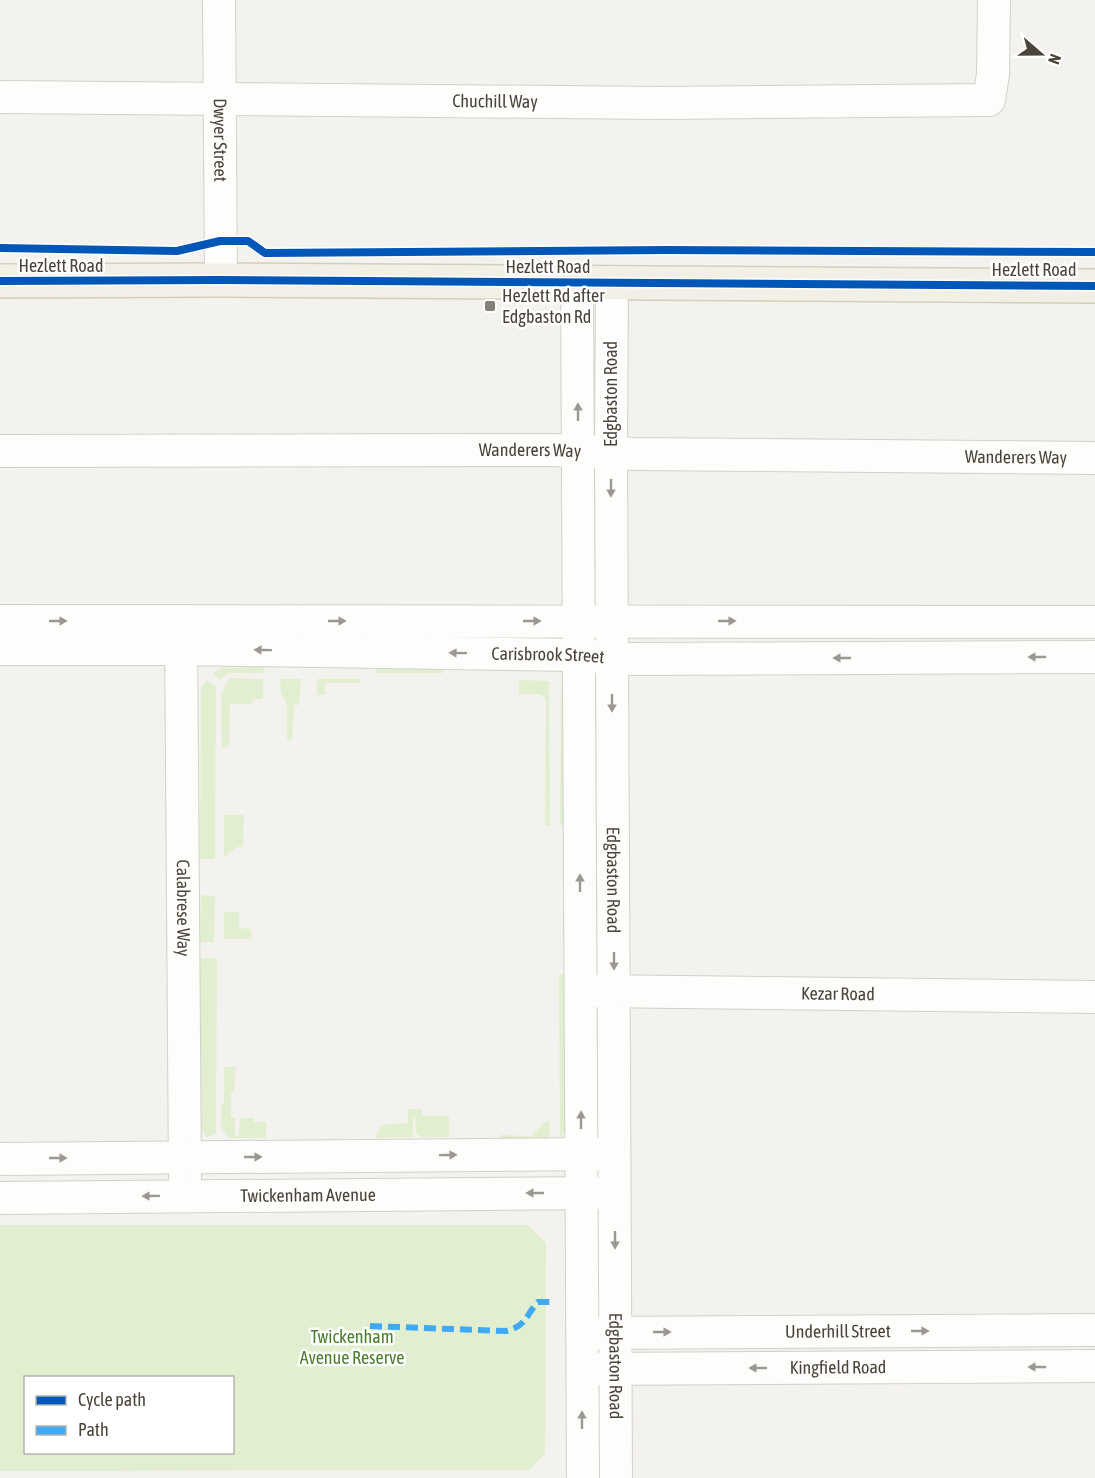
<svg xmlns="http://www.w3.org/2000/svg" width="1095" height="1478" viewBox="0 0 1095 1478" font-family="'Asap Condensed',sans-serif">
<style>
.green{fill:#e1eecf;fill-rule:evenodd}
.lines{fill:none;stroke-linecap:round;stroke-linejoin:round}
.minor-casing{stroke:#d2d0cb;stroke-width:34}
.major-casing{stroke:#d6cebb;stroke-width:36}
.minor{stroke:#fdfdfc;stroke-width:32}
.major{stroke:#f2efe6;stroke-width:33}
.quiet{stroke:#3fa9f5;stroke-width:6;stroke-dasharray:12 6;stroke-linecap:butt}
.cycleway-casing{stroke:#fff;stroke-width:11}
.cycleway{stroke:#0057b8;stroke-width:8}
.oneway{fill:#9b9791}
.poi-dot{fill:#868178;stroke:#fff;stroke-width:2}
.labels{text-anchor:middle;stroke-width:5;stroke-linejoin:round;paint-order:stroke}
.street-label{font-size:18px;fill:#4b4439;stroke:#fff}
.poi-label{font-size:18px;fill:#4b4439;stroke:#fff;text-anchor:start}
.park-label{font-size:18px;fill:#4a7f2a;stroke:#fff}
</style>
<rect width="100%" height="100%" fill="#f4f2ee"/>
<path class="green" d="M264,667V673H229L220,680L213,673L221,668Z
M376,668H443V673H376Z
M230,678L263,679V699H253L252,704H230L229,747L222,748L221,693Z
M280,679H301L299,705H294L292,740H287V704L281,693Z
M317,679H359L360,683H325V695H317Z
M207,680L216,686L215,859H200L201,694V687Z
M519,680L549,681L550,825L545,826L546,699L540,694H519Z
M561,682L565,693L564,825H560Z
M224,815H244L243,847H237L224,858Z
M201,895L215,896L214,942H200Z
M224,912H239V928L251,929L252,939H224Z
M200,958H217L216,1133L207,1138L202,1131L200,1121Z
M559,974H565V1129L560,1139Z
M224,1067H236L234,1092H231V1117L235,1118V1136H239L240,1118H254V1122H266V1138H230L221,1128V1105L224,1104Z
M408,1109H422V1116H449V1137H421L416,1133L415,1117L413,1118V1137L375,1138L381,1125L408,1123Z
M550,1120L549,1139H499V1136L502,1135L531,1136L546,1121Z
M0,1225H528L546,1243L545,1453L530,1470L0,1471ZM26,1378H232V1452H26Z"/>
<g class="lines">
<g class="minor-casing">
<g id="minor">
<path id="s1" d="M219,0L221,280"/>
<path id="s2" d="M0,97L661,103L989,100L993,74L994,0"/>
<path d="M577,282L583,1478"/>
<path id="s3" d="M612,282L611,453L616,1478"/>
<path id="s4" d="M0,451L552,450L635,454L1095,458"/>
<path d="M0,621L1095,622"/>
<path id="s5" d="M181,628L185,1178"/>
<path id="s6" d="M0,649H181L579,655L623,659L1095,657"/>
<path id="s7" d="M592,991L1095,997"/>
<path d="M0,1159L602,1154"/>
<path id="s8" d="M0,1198L602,1193"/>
<path id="s9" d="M595,1333L1095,1330"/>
<path id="s10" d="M595,1369L1095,1366"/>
</g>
</g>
<g class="major-casing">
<path id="major" d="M0,281L221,280L1095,286"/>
</g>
<use href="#minor" class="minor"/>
<use href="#major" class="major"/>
<path class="quiet" d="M370,1326L506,1331C527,1326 525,1316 538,1302H555"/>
<g class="cycleway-casing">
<path id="cycleway" d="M0,248L177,251L220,241H248L265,253L666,250L1095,252
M0,281L221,280L1095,286"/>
</g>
<use href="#cycleway" class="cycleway"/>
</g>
<defs><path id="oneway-solid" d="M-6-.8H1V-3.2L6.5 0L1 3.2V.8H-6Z" transform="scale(1.5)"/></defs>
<g class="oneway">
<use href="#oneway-solid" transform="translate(578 412) rotate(-90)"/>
<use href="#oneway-solid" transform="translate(611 488) rotate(90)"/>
<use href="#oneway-solid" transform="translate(58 621)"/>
<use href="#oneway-solid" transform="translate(337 621)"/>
<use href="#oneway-solid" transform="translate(532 621)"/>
<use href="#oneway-solid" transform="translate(727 621)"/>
<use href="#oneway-solid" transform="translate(263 650) rotate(-179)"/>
<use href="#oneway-solid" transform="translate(458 653) rotate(-179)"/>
<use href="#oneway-solid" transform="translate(1037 657) rotate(180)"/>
<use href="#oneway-solid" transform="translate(842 658) rotate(180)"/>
<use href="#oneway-solid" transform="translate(612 703) rotate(90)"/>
<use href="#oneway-solid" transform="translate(580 883) rotate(-90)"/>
<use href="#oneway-solid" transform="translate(614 961) rotate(90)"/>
<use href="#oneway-solid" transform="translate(581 1120) rotate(-90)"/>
<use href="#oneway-solid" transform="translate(448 1155) rotate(-1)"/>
<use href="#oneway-solid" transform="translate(253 1157)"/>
<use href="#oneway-solid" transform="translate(58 1158)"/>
<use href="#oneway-solid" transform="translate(535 1193) rotate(180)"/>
<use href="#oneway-solid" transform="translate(151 1196) rotate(179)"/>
<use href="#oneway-solid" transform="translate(615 1240) rotate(90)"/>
<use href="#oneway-solid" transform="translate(920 1331)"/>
<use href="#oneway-solid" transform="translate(662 1332)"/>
<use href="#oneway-solid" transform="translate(1037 1367) rotate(180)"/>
<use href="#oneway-solid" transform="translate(758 1368) rotate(180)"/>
<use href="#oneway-solid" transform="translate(582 1420) rotate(-90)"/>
</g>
<rect class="poi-dot" x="484" y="300" width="12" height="12" rx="3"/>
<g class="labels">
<g class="street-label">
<text dy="6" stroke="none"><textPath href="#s2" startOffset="495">Chuchill Way</textPath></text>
<text dy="6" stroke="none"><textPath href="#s1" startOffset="140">Dwyer Street</textPath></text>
<text x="61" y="272">Hezlett Road</text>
<text x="548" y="273">Hezlett Road</text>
<text x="1034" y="276">Hezlett Road</text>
<text transform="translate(611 394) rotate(-90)" y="6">Edgbaston Road</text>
<text dy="6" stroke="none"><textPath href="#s4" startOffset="530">Wanderers Way</textPath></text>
<text dy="6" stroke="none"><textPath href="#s4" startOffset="1016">Wanderers Way</textPath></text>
<text dy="6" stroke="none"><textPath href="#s6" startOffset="548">Carisbrook Street</textPath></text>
<text dy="6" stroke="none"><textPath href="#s3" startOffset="598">Edgbaston Road</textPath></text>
<text dy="6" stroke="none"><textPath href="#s5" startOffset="280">Calabrese Way</textPath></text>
<text dy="6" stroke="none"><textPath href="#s7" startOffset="246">Kezar Road</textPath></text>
<text dy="6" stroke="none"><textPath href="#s8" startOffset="308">Twickenham Avenue</textPath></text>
<text dy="6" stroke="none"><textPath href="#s9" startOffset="243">Underhill Street</textPath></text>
<text dy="6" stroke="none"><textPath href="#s3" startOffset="1084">Edgbaston Road</textPath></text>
<text dy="6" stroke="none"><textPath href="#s10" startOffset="243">Kingfield Road</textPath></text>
</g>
<g class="poi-label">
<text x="502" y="302">Hezlett Rd after<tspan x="502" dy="21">Edgbaston Rd</tspan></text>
</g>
<g class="park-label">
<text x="352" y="1343">Twickenham<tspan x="352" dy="21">Avenue Reserve</tspan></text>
</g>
</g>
<rect x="24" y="1376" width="210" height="78" fill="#ffffff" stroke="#b7b4b0" stroke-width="1.5"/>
<rect x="36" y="1396" width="30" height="9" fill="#0057b8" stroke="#b7b4b0" stroke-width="1.5"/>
<text x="78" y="1406" font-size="18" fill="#4b4439">Cycle path</text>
<rect x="36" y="1426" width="30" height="9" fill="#3fa9f5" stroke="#b7b4b0" stroke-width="1.5"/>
<text x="78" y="1436" font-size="18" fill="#4b4439">Path</text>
<g transform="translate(1041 54) rotate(110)" stroke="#ffffff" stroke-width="4.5" paint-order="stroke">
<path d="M0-4.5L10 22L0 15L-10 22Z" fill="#4b4439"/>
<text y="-9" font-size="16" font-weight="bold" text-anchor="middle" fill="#4b4439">N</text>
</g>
</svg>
